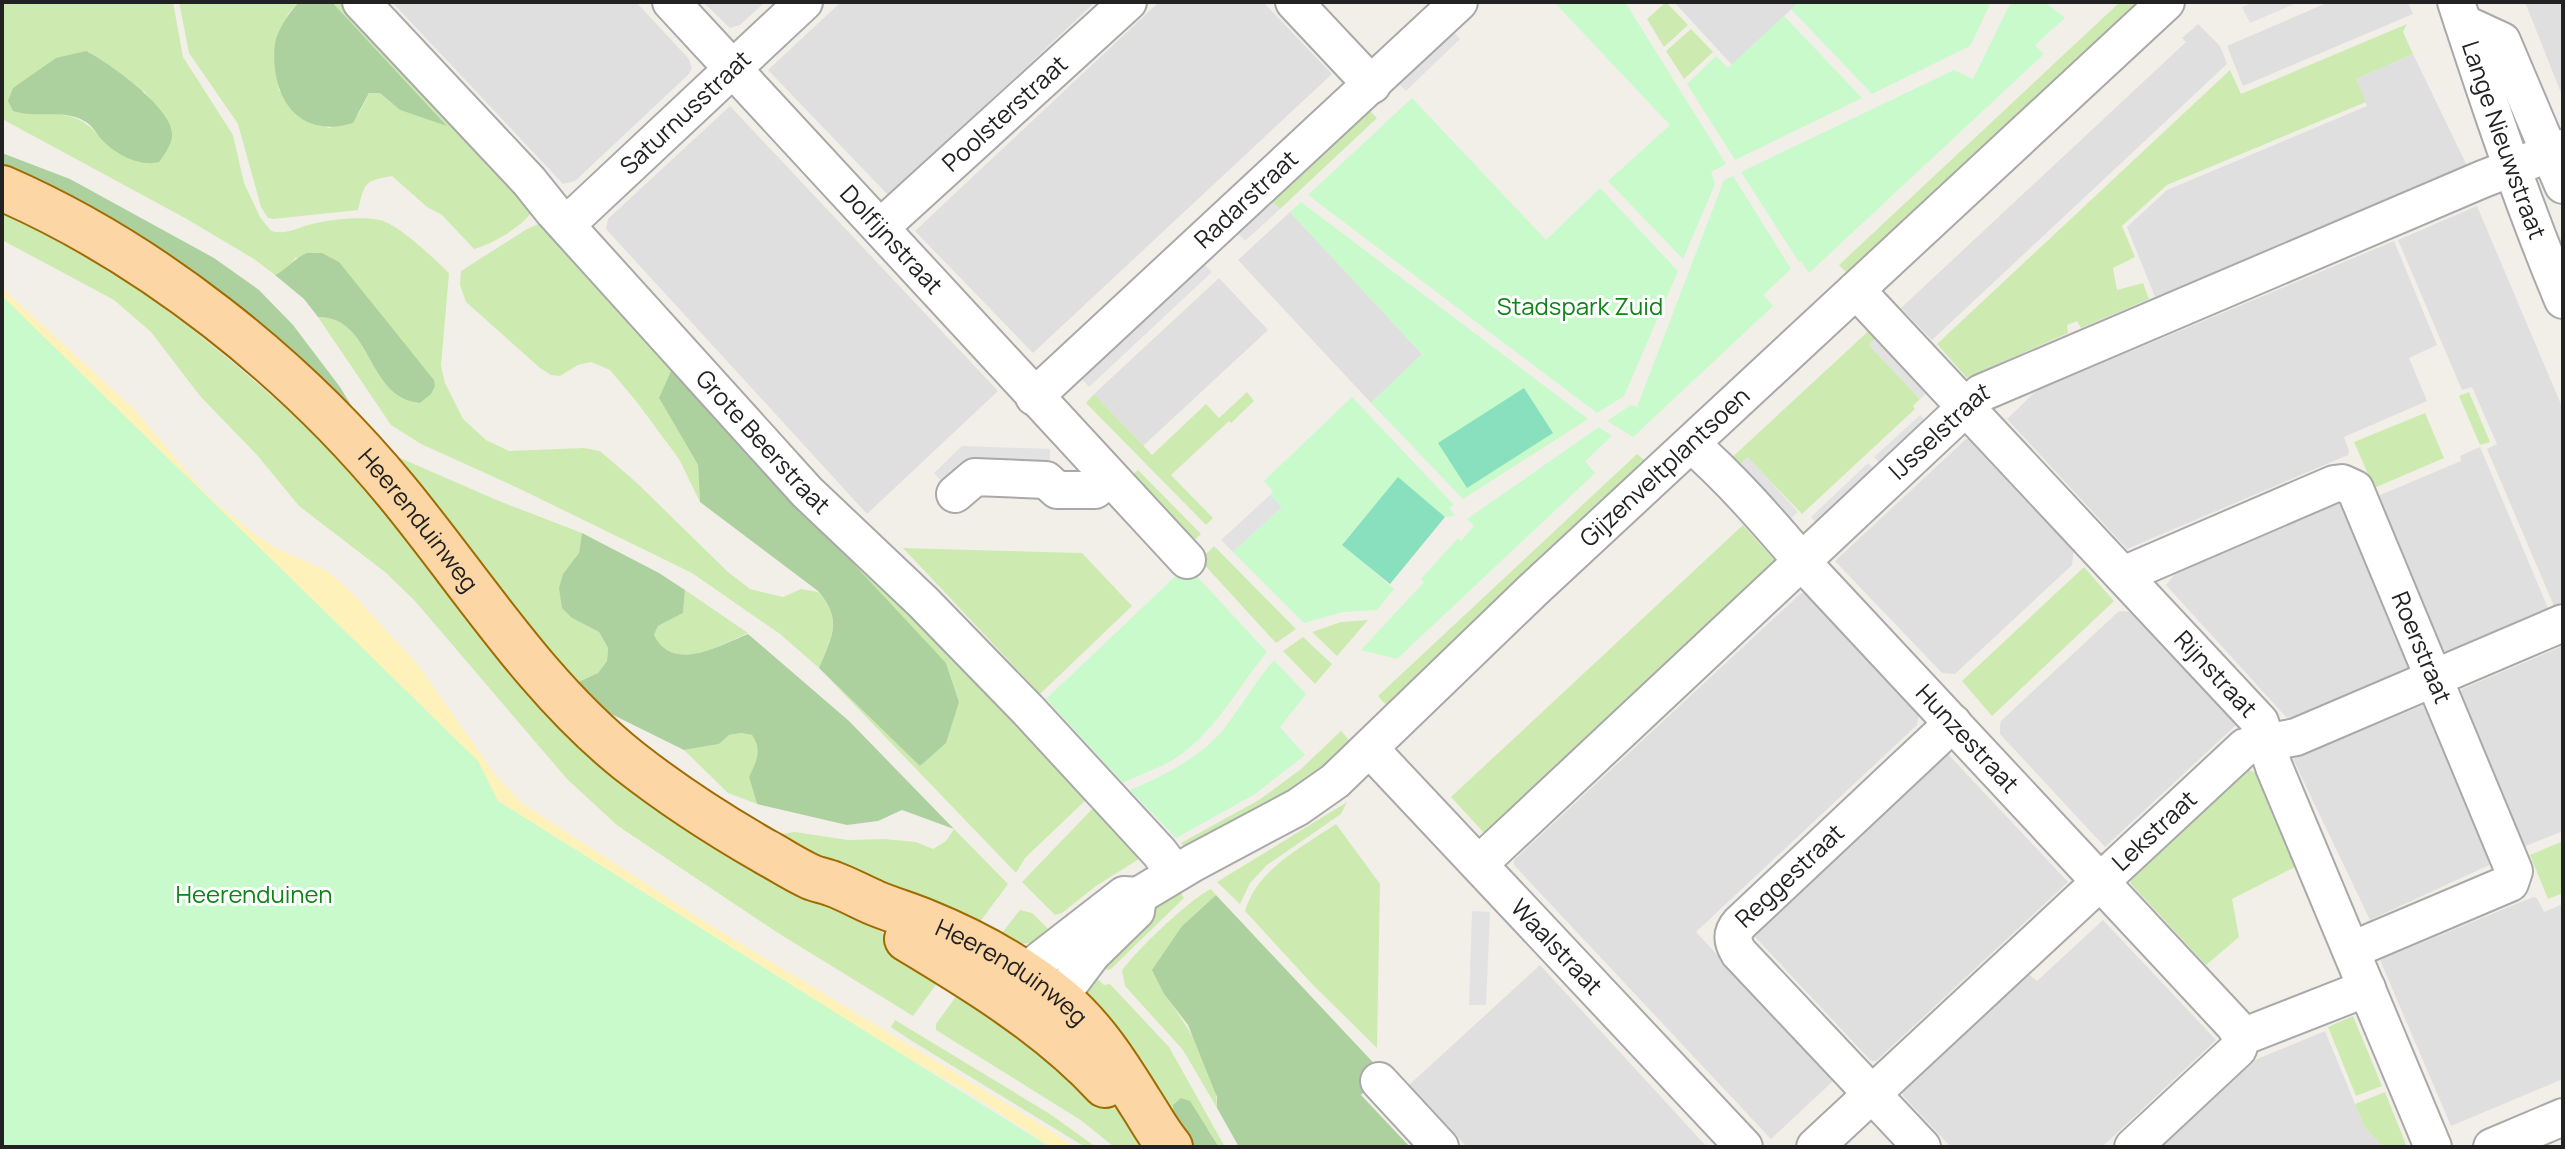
<svg xmlns="http://www.w3.org/2000/svg" width="2565" height="1149" viewBox="0 0 2565 1149" font-family="Manrope,sans-serif">
<style>
.residential{fill:#e0dfdf}
.grass{fill:#cdebb0;fill-rule:evenodd}
.forest{fill:#add19e}
.sand{fill:#fff1ba}
.park{fill:#c8facc}
.pitch{fill:#88e0be}
.parking{fill:#e2e2e2}
.lines{fill:none;stroke-linecap:round;stroke-linejoin:round}
.minor-casing{stroke:#a9a9a9;stroke-width:40}
.major-casing{stroke:#a06b00;stroke-width:48}
.minor{stroke:#fff;stroke-width:36}
.major{stroke:#fcd6a4;stroke-width:44}
.labels{text-anchor:middle;stroke-width:6;stroke-linejoin:round;paint-order:stroke}
.street-label{font-size:24px;fill:#222;stroke:#fff}
.park-label{font-size:24px;fill:#0c8416;stroke:#fff}
</style>
<rect width="100%" height="100%" fill="#f2efe9"/>
<path class="residential" d="M392,2H636L689,59L692,68L689,74L575,181L563,184Z
M703,2H765L740,25L730,28Z
M841,2H1095L889,196L768,70Z
M1159,2H1263L1332,74L1033,353L915,231Z
M1674,2H1799L1732,65Z
M2329,2H2408L2413,14L2243,86L2227,46Z
M2525,2H2563V98Z
M2198,24L2220,46L2227,64L1932,340L1901,308L2186,42L2182,38Z
M2413,54L2469,170L2155,297L2127,227L2167,190L2367,106L2356,79Z
M730,106L998,391L867,514L606,229L608,219Z
M2477,206L2563,409V602L2554,606L2487,449L2497,444L2472,387L2462,390L2398,240Z
M1290,212L1422,354L1371,403L1238,260Z
M2394,241L2437,345L2409,358L2427,401L2344,437L2349,451L2348,455L2127,549L2007,419L2036,391Z
M1219,278L1268,330L1143,446L1094,394Z
M1966,439H1970L2074,549L2072,565L1955,674L1942,673L1835,561Z
M2480,447L2548,608L2446,652L2442,650L2378,496L2461,461L2460,456Z
M2339,503L2343,504L2410,667L2290,718L2286,717L2166,585L2180,568Z
M1801,593H1806L1919,715L1917,725L1696,932L1834,1080L1771,1139L1514,865V860Z
M2119,611L2132,612L2237,724L2105,847L2000,734V726L2001,721Z
M2563,646V831L2523,847L2461,692L2462,689Z
M2424,705L2427,707L2498,861L2370,920L2293,759Z
M1947,753L2068,882L1876,1061H1871L1755,937V930Z
M2533,897L2537,898L2544,912L2563,904V1079L2451,1126L2380,960Z
M2103,920L2216,1040L2102,1147H1951L1903,1096V1091L2029,974L2037,981Z
M1540,965L1707,1147H1467L1409,1085Z
M2325,1031L2365,1128L2383,1147H2161L2255,1060Z"/>
<path class="grass" d="M2,2H173L183,57L233,135L244,183L260,217L271,231C287,235 296,228 312,224C330,219 362,216 380,220C398,224 435,259 449,273L441,366L445,383L463,419L486,440L509,451L584,448L600,451L637,483L728,572L750,589L783,597L801,589L818,592C844,622 831,636 819,668L921,766L959,702L946,663L659,398L698,465L700,502L679,459L636,401L610,370L591,362L578,365L560,376L551,375L540,368L466,302L460,285L461,271L527,229L543,222L1091,795L1025,858L1016,873L819,668L780,634L692,573L518,488L421,444L391,425L318,317C374,317 365,398 420,403L434,380L405,345L296,257L286,270L275,275L254,259L185,218L2,119ZM144,91C159,112 175,120 168,148L105,143C90,124 79,116 56,114Z
M179,2H299L288,14L274,53L279,90L300,117L329,128L358,115L370,92L380,93L400,110L446,125L332,2H340L535,208C522,227 495,243 474,249L442,215L427,207L392,176C364,181 365,182 358,210L273,219L268,218L261,207L238,124L189,53Z
M1666,2L1688,25L1664,47L1647,19Z
M2120,2H2147L1852,278L1839,265Z
M2407,24L2403,32L2413,54L2356,79L2366,102L2167,185L2122,226L2135,257L2113,268L2117,290L2143,283L2149,299L2081,328L2077,321L2067,325L2068,333L1967,378L1937,344L2230,70L2241,94Z
M1691,29L1713,52L1684,79L1666,51Z
M1364,105L1377,118L1280,209L1267,196Z
M2,210C118,263 217,346 311,431L751,859L880,931L946,971L913,1016L778,933L618,826L567,779L415,601L385,572L299,506L257,455L200,396L151,332L114,300L2,240Z
M1875,325L1882,332L1869,345L1920,399L1913,406L1915,409L1802,514L1748,458L1734,469L1727,462Z
M1247,392L1254,401L1231,423L1229,421L1171,475L1213,518L1206,525L1086,403L1094,394L1152,455L1206,404L1219,418Z
M2469,392L2490,442L2480,445L2459,396Z
M2425,413L2444,458L2374,488L2354,442Z
M377,448L499,501L582,533L579,553L573,562L572,618L599,632L608,648L607,661L598,673L572,685Z
M1637,454L1651,465L1388,707L1378,696Z
M1138,470L1201,534L1187,547L1126,480Z
M1743,525L1775,561L1484,833L1451,797Z
M1214,546L1296,629L1276,643L1200,560Z
M903,548L1082,553L1132,606L1040,694Z
M2084,567L2114,601L1992,716L1962,681Z
M685,590L748,633C718,646 674,673 654,635L658,626L683,613Z
M1368,620L1337,656L1312,632L1341,622Z
M1303,637L1332,664L1315,684L1283,651Z
M1341,731L1351,742L1302,785L1187,849L1181,843L1259,800L1301,769Z
M741,733L752,735L759,744L758,759L749,777L757,804L728,793L684,750L719,744L729,735Z
M2249,770L2258,774L2297,866L2232,899L2239,937L2206,965L2131,884V880Z
M1347,802L1341,814L1267,865L1250,883L1240,904L1217,882Z
M1097,804L1147,854L1096,886L1062,913L1055,915L1022,882Z
M1336,824L1380,884L1377,1048L1314,986L1245,911C1258,868 1301,848 1336,824Z
M954,829L1008,884L971,934L768,836L795,832L848,840L884,839L916,842L933,849L946,841Z
M2563,841V893L2548,899L2530,855Z
M1178,888L1184,898L1111,969L1107,970L1099,960L1134,924Z
M1211,889L1216,895L1182,926L1164,994C1185,1022 1218,1071 1217,1108L1183,1050L1125,986L1122,971C1134,952 1191,898 1211,889Z
M1020,910L1032,913L1053,934C1034,946 1015,945 994,943Z
M1091,973L1104,985L1110,984L1169,1047L1225,1147H1219L1209,1130L1174,1118L1195,1147H1189L1086,998V989Z
M965,984L1100,1088L1151,1147H1114L1082,1121L936,1030V1024Z
M2353,1016L2382,1086L2356,1096L2328,1027Z
M895,1020L1050,1114L1096,1147H1085L907,1038L891,1027Z
M2385,1092L2407,1147H2383L2365,1128L2355,1104Z"/>
<path class="forest" d="M299,2H332L447,126L400,110L380,93H369L353,123C314,135 284,117 276,76C274,64 273,50 276,39C281,25 289,13 299,2Z
M86,51C108,62 171,107 172,133C173,143 165,154 159,162C140,167 117,155 103,141C97,135 94,127 86,122C64,108 37,119 13,111L8,101L13,88L56,58Z
M2,153L70,179L214,258L259,290L293,325L340,387L377,448L2,170Z
M307,253H322L339,262L434,380L435,386L431,394L420,403C365,398 374,317 318,317L304,299L275,275C288,269 294,258 307,253Z
M672,369L946,663L959,702L946,743L920,766L819,668C831,637 844,622 818,591L700,502L698,465L659,398Z
M582,533L659,573L685,590L683,613L658,626L654,635C673,673 718,646 748,634L849,721L954,829L902,810L878,821L847,825L757,804L749,777C756,762 763,750 752,735L741,733L729,735L719,744L684,750L593,705L572,685L598,673L607,661L608,648L599,632L572,618L562,608L559,588L563,574L579,553Z
M1216,895L1383,1073L1361,1095L1410,1147H1239L1217,1108V1097L1188,1025L1164,994L1152,970L1182,926Z
M1181,1098L1190,1101L1219,1147H1195L1174,1118L1173,1105Z"/>
<path class="sand" d="M2,288L134,409L206,494L221,507L253,533L274,547L327,571L352,593L418,665L497,777L522,803L702,920L1053,1132L1073,1147H1051L971,1094L760,975L683,987L2,326Z"/>
<path class="park" d="M1554,2H1625L1726,164L1711,172L1715,184L1683,259L1608,181L1670,125Z
M1799,2H1991L1970,46L1872,94L1791,9Z
M2011,2H2045L2065,18L2035,45L2044,54L1809,273L1801,261L1799,262L1741,172L1954,70L1973,79Z
M1784,16L1862,98L1735,160L1687,84L1716,56L1728,68Z
M1412,98L1546,240L1600,188L1678,271L1624,396L1597,413L1308,195Z
M1733,176L1791,269L1763,295L1773,306L1633,437L1607,421L1631,405L1637,407L1724,180Z
M1301,202L1588,419L1463,499L1371,403L1422,354L1290,212Z
M2,296L478,761L498,801L1050,1147H2Z
M1352,397L1454,505L1449,508L1455,516L1445,517L1398,478L1342,544L1394,589L1377,610L1343,612L1304,623L1233,552L1281,508L1270,495L1273,491L1264,481Z
M1599,427L1612,436L1585,461L1595,473L1397,659L1361,650L1424,582L1421,579L1458,538L1461,541L1474,526L1467,519Z
M1182,570H1191L1267,652C1238,687 1217,729 1179,756C1162,768 1141,773 1123,783L1046,699Z
M1274,660L1306,694L1280,727L1305,755L1255,794L1176,838L1130,790C1164,776 1199,758 1223,730C1241,707 1255,682 1274,660Z"/>
<path class="pitch" d="M1524,388L1553,433L1467,488L1438,443Z
M1398,477L1445,517L1390,584L1342,545Z"/>
<path class="parking" d="M2254,2H2299L2250,23L2242,7Z
M1448,26L1460,39L1406,91L1393,78Z
M1267,196L1280,209L1245,241L1233,228Z
M1199,259L1212,272L1089,387L1077,373Z
M1882,332L1933,387L1920,399L1869,345Z
M1920,415L1932,428L1886,470L1874,457Z
M962,446L1050,449V466L945,485L934,473Z
M1748,457L1798,512L1785,524L1734,469Z
M1868,463L1880,476L1822,530L1811,517Z
M1270,495L1282,507L1233,552L1221,540Z
M1472,911L1490,912L1486,1005H1469Z"/>
<g class="lines">
<g class="minor-casing">
<g id="minor">
<path id="s1" d="M361,2L529,181L553,211L807,492L923,602L1028,710L1159,852L1175,873"/>
<path id="s2" d="M671,2L1187,560"/>
<path d="M1294,2L1372,85"/>
<path id="s3" d="M2456,2C2489,103 2522,202 2563,300"/>
<path d="M2463,23L2502,41L2563,185"/>
<path id="s4" d="M566,225L804,2"/>
<path id="s5" d="M881,227L1128,2"/>
<path id="s6" d="M1856,290L2260,722L2274,767L2433,1147"/>
<path id="s7" d="M1034,397L1459,2"/>
<path id="s8" d="M1691,444C1736,483 1775,530 1814,575L2234,1025L2242,1037"/>
<path d="M955,494L975,477L1046,480L1057,490H1095L1110,478"/>
<path id="s9" d="M2123,575L2334,484L2342,483L2355,489L2514,871L2510,883L2352,950"/>
<path id="s10" d="M1370,749L1744,1147"/>
<path id="s11" d="M1479,864L1981,393L2483,179L2563,148"/>
<path id="s12" d="M1010,995L1039,961L1124,895L1138,896L1193,863L1298,807L1335,781L1533,590L2166,2"/>
<path d="M1043,1019L1092,954L1136,911L1138,896"/>
<path d="M1379,1081L1440,1147"/>
<path id="s13" d="M1815,1147L2245,747L2296,737L2563,623"/>
<path id="s14" d="M1922,1147L1739,953C1732,942 1731,933 1740,923L1953,723"/>
<path d="M2133,1147L2238,1049L2242,1037L2367,988"/>
<path d="M2492,1147L2563,1117"/>
</g>
</g>
<g class="major-casing">
<g id="major">
<path id="s15" d="M2,188C151,253 294,367 397,492C472,583 536,687 629,761C671,794 717,824 764,851C779,859 795,870 811,877C818,880 826,881 833,884C847,889 861,897 875,903C892,910 909,915 926,922C973,941 1020,967 1059,999C1093,1027 1117,1065 1140,1102C1150,1117 1158,1133 1170,1147"/>
<path d="M907,939C977,981 1049,1025 1105,1085"/>
</g>
</g>
<use href="#minor" class="minor"/>
<use href="#major" class="major"/>
</g>
<g class="labels">
<g class="street-label">
<text dy="8" stroke="none"><textPath href="#s4" startOffset="164">Saturnusstraat</textPath></text>
<text dy="8" stroke="none"><textPath href="#s5" startOffset="168">Poolsterstraat</textPath></text>
<text dy="8" stroke="none"><textPath href="#s3" startOffset="146">Lange Nieuwstraat</textPath></text>
<text dy="8" stroke="none"><textPath href="#s7" startOffset="290">Radarstraat</textPath></text>
<text dy="8" stroke="none"><textPath href="#s2" startOffset="324">Dolfijnstraat</textPath></text>
<text dy="8" stroke="none"><textPath href="#s11" startOffset="632">IJsselstraat</textPath></text>
<text dy="8" stroke="none"><textPath href="#s1" startOffset="596">Grote Beerstraat</textPath></text>
<text dy="8" stroke="none"><textPath href="#s12" startOffset="850">Gijzenveltplantsoen</textPath></text>
<text dy="8" stroke="none"><textPath href="#s15" startOffset="538">Heerenduinweg</textPath></text>
<text dy="8" stroke="none"><textPath href="#s9" startOffset="424">Roerstraat</textPath></text>
<text dy="8" stroke="none"><textPath href="#s6" startOffset="526">Rijnstraat</textPath></text>
<text dy="8" stroke="none"><textPath href="#s8" startOffset="404">Hunzestraat</textPath></text>
<text dy="8" stroke="none"><textPath href="#s13" startOffset="464">Lekstraat</textPath></text>
<text dy="8" stroke="none"><textPath href="#s14" startOffset="368">Reggestraat</textPath></text>
<text dy="8" stroke="none"><textPath href="#s10" startOffset="272">Waalstraat</textPath></text>
<text dy="8" stroke="none"><textPath href="#s15" startOffset="1298">Heerenduinweg</textPath></text>
</g>
<g class="park-label">
<text x="1580" y="315">Stadspark Zuid</text>
<text x="254" y="903">Heerenduinen</text>
</g>
</g>
<rect width="2565" height="1149" fill="none" stroke="#222222" stroke-width="8"/>
</svg>
